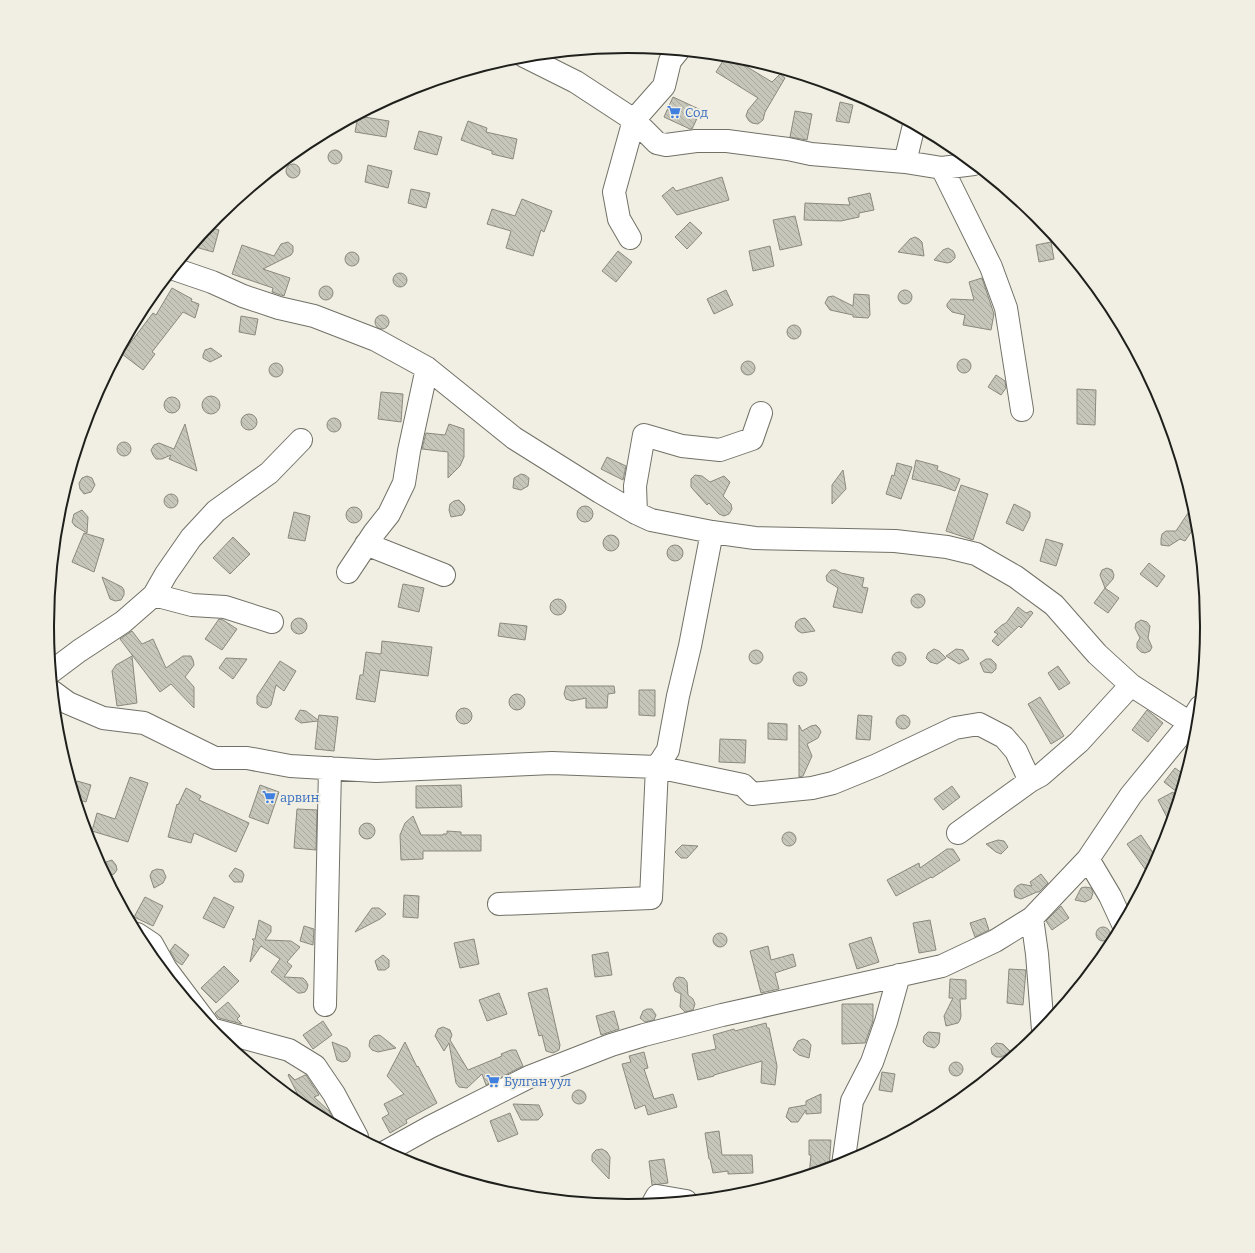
<svg xmlns="http://www.w3.org/2000/svg" width="1255" height="1253" viewBox="0 0 1255 1253" font-family="Bitter,serif">
<style>
.building{fill:url(#building-back-hatch);stroke:#8b897f}
.lines{fill:none;stroke-linecap:round;stroke-linejoin:round}
.minor-casing{stroke:#727167;stroke-width:24}
.minor{stroke:#fff;stroke-width:22}
.labels{text-anchor:middle;stroke-width:4;stroke-linejoin:round;paint-order:stroke}
.shop-label{font-size:13px;fill:#366cbe;stroke:#f1efe3;text-anchor:start}
.rim{fill:none;stroke:#1f1f1b;stroke-width:2}
</style>
<defs>
<pattern id="building-back-hatch" width="6" height="6" patternUnits="userSpaceOnUse"><rect width="6" height="6" fill="#c7c6ba"/><path d="M-1 5l2 2M0 0l6 6M5-1l2 2" fill="none" stroke="#aaaa9f"/></pattern>
</defs>
<rect width="100%" height="100%" fill="#f1efe3"/>
<path class="building" d="M726,56H729L772,82L780,74L785,78L765,112L763,120L758,124L752,123L749,121L746,116L748,110L758,98L716,72Z
M673,97L701,110L692,129H690L664,117Z
M840,102L853,105L849,123L836,121Z
M795,111L812,114L807,140L790,137Z
M358,116L389,121L386,137L355,132Z
M468,121L487,128L486,132L517,139L513,159L492,154V151L461,140Z
M419,131L442,137L437,155L414,149Z
M328 157a7 7 0 1 1 14 0a7 7 0 1 1-14 0Z
M286 171a7 7 0 1 1 14 0a7 7 0 1 1-14 0Z
M368,165L392,171L388,188L365,182Z
M722,177L729,200L677,215L662,196L673,187L676,191Z
M411,189L430,193L426,208L408,203Z
M870,193L874,210L859,213V217L841,221L804,220L805,203L850,205L848,198Z
M522,199L552,211L544,232L541,230L533,256L506,248L511,231L487,224L492,209L515,216Z
M795,216L802,245L780,250L773,220Z
M690,222L702,233L687,249L675,237Z
M208,227L219,230L213,252L192,246Z
M915,237L919,239L922,242L924,256L898,252L910,239Z
M288,242L293,246V252L291,255L263,269L290,278L284,296L272,292L273,288L232,274L242,245L274,256L281,244Z
M1051,242L1054,259L1039,262L1036,245Z
M770,246L774,266L753,271L749,251Z
M948,248L953,251L955,255V258L951,262L947,263L934,260L943,250Z
M618,251L632,262L616,282L602,271Z
M345 259a7 7 0 1 1 14 0a7 7 0 1 1-14 0Z
M393 280a7 7 0 1 1 14 0a7 7 0 1 1-14 0Z
M982,278L994,314L991,330L963,325L965,315L952,312L947,307V304L951,299L974,300L969,282Z
M319 293a7 7 0 1 1 14 0a7 7 0 1 1-14 0Z
M172,288L192,299L191,301L199,304L195,318L183,312L152,352L155,354L143,370L122,354L153,313L156,315Z
M898 297a7 7 0 1 1 14 0a7 7 0 1 1-14 0Z
M726,290L733,305L714,314L707,299Z
M854,294L869,295L870,315L868,318L853,317V315L830,310L825,303L828,297L833,296L853,306Z
M375 322a7 7 0 1 1 14 0a7 7 0 1 1-14 0Z
M241,316L258,319L255,335L239,332Z
M787 332a7 7 0 1 1 14 0a7 7 0 1 1-14 0Z
M211,348L222,356L210,362L203,358V355L205,350Z
M957 366a7 7 0 1 1 14 0a7 7 0 1 1-14 0Z
M741 368a7 7 0 1 1 14 0a7 7 0 1 1-14 0Z
M269 370a7 7 0 1 1 14 0a7 7 0 1 1-14 0Z
M996,375L1005,381L1006,388L1001,395L988,387Z
M1077,389L1096,390L1095,425L1077,424Z
M381,392L403,394L401,422L378,419Z
M202 405a9 9 0 1 1 18 0a9 9 0 1 1-18 0Z
M164 405a8 8 0 1 1 16 0a8 8 0 1 1-16 0Z
M241 422a8 8 0 1 1 16 0a8 8 0 1 1-16 0Z
M327 425a7 7 0 1 1 14 0a7 7 0 1 1-14 0Z
M185,424L197,471L169,459L171,455L162,459H156L153,455L151,450L154,445L159,443L174,449Z
M449,424L464,429V457L460,466L448,478V452L422,449L426,433L445,435Z
M117 449a7 7 0 1 1 14 0a7 7 0 1 1-14 0Z
M607,457L626,466L623,480L601,469Z
M916,460L938,466L937,470L960,479L955,491L941,486L912,479Z
M897,463L912,467L901,499L886,494L892,475L894,476Z
M843,470L846,489L832,504V485Z
M521,474L525,475L529,478L528,486L521,490L513,488L514,478Z
M695,475L702,476L710,482L724,476L730,482L723,496L731,504L732,509L729,514L724,516L719,514L709,503L707,505L691,487V479Z
M87,476L92,478L95,485L91,492L84,494L80,489L79,483L82,478Z
M961,485L988,494L973,540L946,531Z
M164 501a7 7 0 1 1 14 0a7 7 0 1 1-14 0Z
M459,500L464,505L465,510L462,515L451,517L449,510L450,504L454,501Z
M1014,504L1030,512V517L1023,531L1006,523Z
M1194,504L1198,522L1185,541L1180,539L1169,546L1161,545V539L1162,534L1166,531H1176Z
M577 514a8 8 0 1 1 16 0a8 8 0 1 1-16 0Z
M346 515a8 8 0 1 1 16 0a8 8 0 1 1-16 0Z
M82,510L88,517L87,533L75,526L72,522L74,514Z
M294,512L310,516L305,541L288,538Z
M84,533L104,539L94,572L72,562Z
M603 543a8 8 0 1 1 16 0a8 8 0 1 1-16 0Z
M233,537L250,554L230,574L213,558Z
M1046,539L1063,544L1056,566L1040,561Z
M667 553a8 8 0 1 1 16 0a8 8 0 1 1-16 0Z
M1149,563L1165,576L1157,587L1140,574Z
M1107,568L1112,570L1114,575L1113,579L1105,588L1100,575L1102,570Z
M831,570H836L841,573L864,578L862,587L868,588L862,613L833,607L838,588L827,581L826,576Z
M102,577L122,587L124,590V595L121,600L115,601L110,599Z
M403,584L424,588L419,612L398,607Z
M1105,588L1119,598L1108,613L1094,603Z
M911 601a7 7 0 1 1 14 0a7 7 0 1 1-14 0Z
M550 607a8 8 0 1 1 16 0a8 8 0 1 1-16 0Z
M1018,607L1026,613L1031,611L1033,613L1021,628L1019,626L998,646L992,641L998,634L994,632L1002,625L1006,623Z
M291 626a8 8 0 1 1 16 0a8 8 0 1 1-16 0Z
M805,618L808,621L815,631L802,633L798,631L795,627L796,622L800,619Z
M219,619L223,620L237,629L222,650L205,639Z
M1141,620L1147,622L1150,626L1148,638L1152,647L1150,651L1145,653L1141,652L1137,648V643L1140,638L1135,628L1136,623Z
M500,623L527,626L525,640L498,636Z
M132,631L142,644L153,639L166,668L183,656H191L193,660L194,665L185,677L194,687V708L171,684L160,692L120,639Z
M382,641L432,647L428,676L380,670L375,702L356,699L360,675H363L366,652L381,654Z
M934,649L939,651L946,658L937,664L930,662L926,658L928,653Z
M956,649L963,650L969,659L959,664L946,656Z
M749 657a7 7 0 1 1 14 0a7 7 0 1 1-14 0Z
M892 659a7 7 0 1 1 14 0a7 7 0 1 1-14 0Z
M132,656L137,703L117,706L112,671L116,665Z
M226,658L247,659L233,679L219,668Z
M986,659H991L996,664V669L992,673L984,672L980,663Z
M280,661L296,671L284,691L276,685L271,705L267,708L261,707L257,704V696Z
M1058,666L1070,683L1059,690L1048,673Z
M793 679a7 7 0 1 1 14 0a7 7 0 1 1-14 0Z
M566,686H614L615,693L608,694L607,708H586V698L572,701L566,699L564,694Z
M639,690H655V716L639,715Z
M509 702a8 8 0 1 1 16 0a8 8 0 1 1-16 0Z
M1040,697L1064,736L1051,744L1028,704Z
M456 716a8 8 0 1 1 16 0a8 8 0 1 1-16 0Z
M300,710L306,711L318,720L319,715L338,717L334,751L315,749L318,721L301,723L295,719Z
M1147,710L1163,723L1148,742L1132,730Z
M896 722a7 7 0 1 1 14 0a7 7 0 1 1-14 0Z
M858,715L872,716L870,740L856,739Z
M768,723L787,724V740L768,739Z
M799,725L802,731L811,726L816,725L819,728L821,732L818,738L807,744L812,756L803,776L799,777Z
M720,739L746,740L745,763L719,762Z
M1175,768L1186,776L1183,785L1177,792L1164,782Z
M130,777L148,783L128,842L92,831L97,813L115,819Z
M77,781L91,785L86,802L76,799L74,791Z
M260,785L279,792L268,824L249,817Z
M461,785L462,807L416,808V786Z
M952,786L960,797L943,810L934,799Z
M186,788L201,796L199,800L249,823L236,852L194,833L191,843L168,837L177,804L178,805Z
M1173,792L1178,801L1171,825L1158,800Z
M297,809L317,810L316,850L294,848Z
M413,816L421,835H443V834H447V831L461,832V835H481V851H423V859L401,860L400,835L405,823Z
M359 831a8 8 0 1 1 16 0a8 8 0 1 1-16 0Z
M782 839a7 7 0 1 1 14 0a7 7 0 1 1-14 0Z
M1141,835L1158,860L1145,869L1127,844Z
M998,840L1004,841L1008,847L1001,854L996,852L986,844Z
M682,845L698,846L687,858H681L675,852Z
M947,849H953L960,860L932,878L931,877L896,896L887,880L919,863L920,868Z
M112,860L116,865L117,870L114,874L106,877L102,869L103,865L106,862Z
M235,868L242,871L244,875L242,882H234L229,876Z
M157,869L163,870L166,877L163,883L154,888L150,876L152,871Z
M1041,874L1048,883L1039,892H1037L1021,899L1015,897L1014,890L1017,886L1021,884L1032,886L1030,882Z
M1085,887L1091,888L1093,893L1091,899L1085,902L1075,900L1081,888Z
M404,895L419,896L418,918L403,917Z
M145,897L163,906L153,926L134,917Z
M214,897L234,907L224,928L203,918Z
M1061,906L1069,918L1052,930L1046,921Z
M372,908H379L386,914L380,919L355,932Z
M985,918L989,930L975,937L970,923Z
M259,920L271,926V932L265,940L291,941L300,947L287,962L292,966L284,977L303,978L306,981L308,985L307,989L305,992L301,993H298L271,972L280,959L261,946L250,962L254,941L252,939H255Z
M930,920L936,950L919,953L913,923Z
M304,926L314,929L313,945L300,941Z
M1096 934a7 7 0 1 1 14 0a7 7 0 1 1-14 0Z
M713 940a7 7 0 1 1 14 0a7 7 0 1 1-14 0Z
M871,937L879,962L857,969L849,944Z
M474,939L479,964L460,968L454,943Z
M175,944L189,955L182,965L176,961L170,951Z
M768,946L771,960L793,954L796,966L775,973L779,989L761,993L750,951Z
M608,952L612,975L595,977L592,955Z
M383,955L389,960V967L385,970H378L375,961Z
M224,966L239,981L216,1003L201,988Z
M1009,969L1026,970L1023,1005L1007,1003Z
M679,977L684,978L687,982L688,995L693,999L695,1004L693,1010L685,1012L680,1007L681,994L675,991L673,984L676,978Z
M950,979L966,980V999H960L961,1016L960,1020L958,1023L946,1026L944,1016L953,998H949Z
M547,988L560,1045L559,1050L553,1053L546,1051L542,1035L539,1036L528,993Z
M499,993L507,1014L487,1021L479,1000Z
M228,1002L240,1016L237,1019L242,1024L219,1018L215,1013Z
M842,1004H873V1021L865,1043L842,1044Z
M647,1009H652L656,1015L654,1020L645,1022L640,1018L643,1011Z
M614,1011L619,1029L601,1035L596,1016Z
M323,1021L332,1035L313,1049L303,1035Z
M766,1023L767,1028H769L777,1066L775,1085L761,1083L762,1061L714,1075V1076L698,1080L692,1054L716,1049L713,1035L734,1029L735,1031Z
M443,1027L450,1030L452,1035L450,1040L468,1070L502,1056L501,1054L511,1050H516L523,1066L486,1085L482,1074L467,1088L459,1087L456,1083L449,1043L444,1051L435,1036L438,1029Z
M928,1032L940,1033L939,1043L937,1046L934,1048L927,1046L923,1042L924,1036Z
M379,1035L381,1036L396,1048L378,1052L372,1050L369,1046L370,1040L374,1036Z
M803,1039L808,1041L811,1045L809,1058L799,1055L793,1050L798,1041Z
M332,1042L347,1048L350,1052V1057L347,1061L342,1062L337,1060Z
M405,1042L417,1067L418,1066L437,1103L406,1120L407,1123L390,1133L382,1118L389,1114L384,1104L404,1094L387,1076Z
M996,1043L1003,1044L1011,1052L1001,1057H996L992,1054L991,1048Z
M644,1052L648,1068L644,1069L654,1099L673,1094L677,1107L648,1115L645,1105L635,1109L622,1064L631,1062L629,1056Z
M949 1069a7 7 0 1 1 14 0a7 7 0 1 1-14 0Z
M882,1072L895,1074L892,1092L879,1090Z
M289,1074L295,1080L305,1075H306L319,1095L314,1097L329,1111L337,1126L305,1109L288,1075Z
M572 1097a7 7 0 1 1 14 0a7 7 0 1 1-14 0Z
M821,1094V1113L806,1114V1110L798,1122H791L786,1117L789,1108L806,1105V1101Z
M513,1104L539,1105L543,1115L538,1120H521Z
M510,1113L518,1134L498,1142L490,1121Z
M719,1131L722,1155H752L753,1173L728,1174V1171L713,1173L710,1159H709L705,1133Z
M809,1140H831L829,1169L809,1175L811,1155H809Z
M602,1149L607,1152L610,1157L609,1179L592,1161V1155L594,1152L596,1150Z
M664,1159L668,1183L652,1185L649,1161Z"/>
<g class="lines">
<g class="minor-casing">
<path id="minor" d="M524,56L576,82L634,120L657,143L666,145L696,141H727L788,149L811,154L905,162L942,168L974,164
M905,162L914,125
M942,168L991,267L1006,308L1022,410
M630,238L619,219L614,192L634,120L664,86L670,61L678,51
M174,269L212,282L243,296L279,308L314,316L376,340L427,368L514,438L600,492L636,513L651,520L712,532L755,538L895,541L947,547L976,554L1016,577L1054,605L1097,654L1131,685L1190,723L1197,737
M636,513L635,486L644,435L682,446L720,450L752,439L761,413
M712,532L690,646L678,696L668,750L657,767L743,785L752,794L812,788L833,783L877,765L955,728L979,724L1004,737L1016,751L1030,781L1041,775L1079,742L1131,685
M366,544L444,575
M348,572L374,533L389,514L404,483L409,451L427,368
M154,595L192,605L225,607L272,622
M51,672L79,651L123,622L154,595L166,574L191,538L216,511L269,473L301,440
M53,692L68,703L103,718L144,723L215,758H247L290,766L376,771L552,763L657,767L651,898L499,904
M958,833L1030,781
M1088,859L1110,896L1123,924
M1032,918L1037,954L1043,1030
M137,934L152,944L166,969L208,1025
M325,1005L330,768
M211,1029L289,1050L315,1066L334,1094L357,1137
M385,1152L430,1127L529,1077L611,1045L644,1035L722,1015L942,966L995,941L1032,918L1088,859L1131,795L1190,723L1200,707
M843,1165L852,1101L872,1062L886,1022L899,975
M652,1205L657,1196L686,1201"/>
</g>
<use href="#minor" class="minor"/>
</g>
<defs>
<g id="supermarket-bare" transform="scale(1.08)"><path d="M-6-5.5h2.5l.6 2H6L4.5 2H-2.5L-4.4-4H-6ZM-1.5 3.2a1.3 1.3 0 1 0 .1 0ZM3 3.2a1.3 1.3 0 1 0 .1 0Z" fill="#3f7fe0" stroke="#f1efe3" stroke-width="2.5" paint-order="stroke"/></g>
</defs>
<g fill-rule="evenodd">
<use href="#supermarket-bare" x="674" y="112"/>
<use href="#supermarket-bare" x="269" y="797"/>
<use href="#supermarket-bare" x="493" y="1081"/>
</g>
<g class="labels">
<g class="shop-label">
<text x="685" y="117">Сод</text>
<text x="280" y="802">арвин</text>
<text x="504" y="1086">Булган уул</text>
</g>
</g>
<path d="M0 0H1255V1253H0ZM54 626a573 573 0 1 1 1146 0a573 573 0 1 1-1146 0Z" fill="#f1efe3" fill-rule="evenodd"/>
<path class="rim" d="M54 626a573 573 0 1 1 1146 0a573 573 0 1 1-1146 0Z"/>
</svg>
